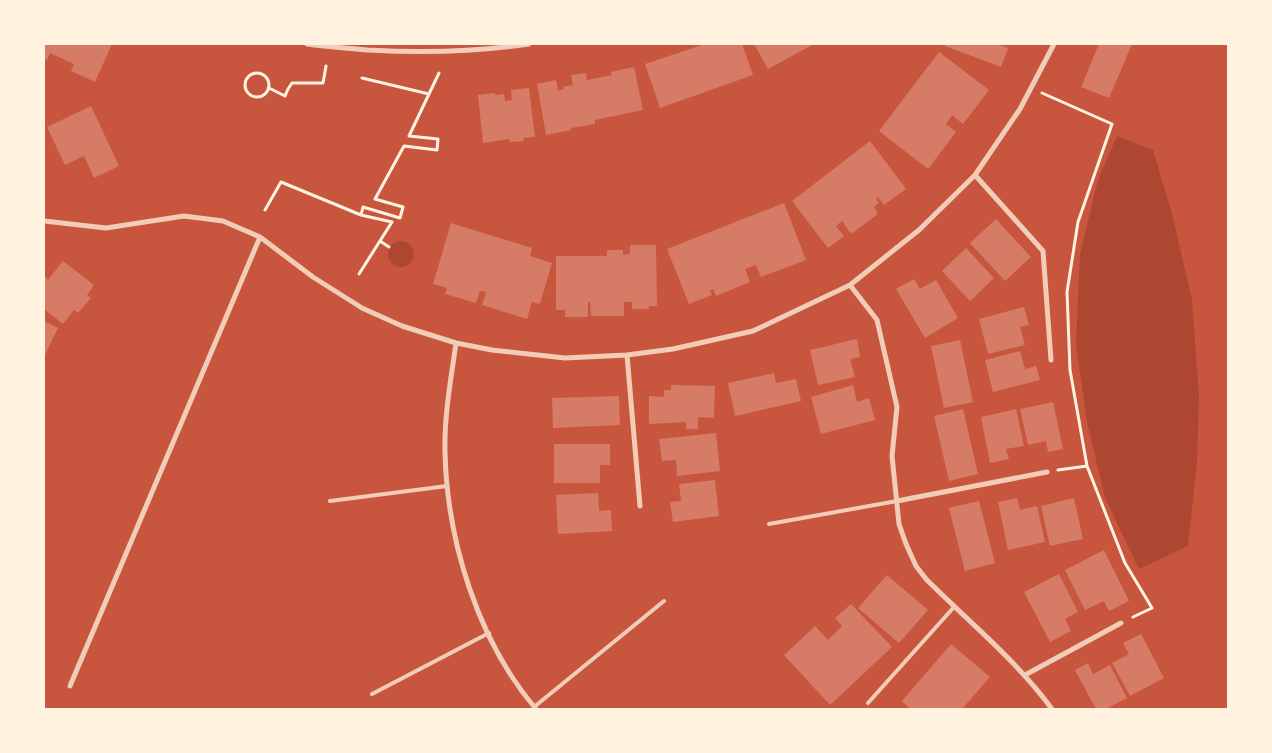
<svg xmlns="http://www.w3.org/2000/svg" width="1272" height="753" viewBox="0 0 1272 753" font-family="'Asap Condensed',sans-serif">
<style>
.green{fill:#ae4732}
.building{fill:#d67c66}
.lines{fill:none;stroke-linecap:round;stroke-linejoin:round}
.path{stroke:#fff3e0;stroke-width:3}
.service{stroke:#f1ccb7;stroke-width:4}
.minor{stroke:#f1ccb7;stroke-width:5}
</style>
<rect width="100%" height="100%" fill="#c8553d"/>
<path class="green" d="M1117,136L1153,150L1172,214L1192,300L1199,395L1197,462L1188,546L1139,569L1105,498L1087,422L1076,345L1080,254L1098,180Z
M388 254a13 13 0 1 1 26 0a13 13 0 1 1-26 0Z"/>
<path class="building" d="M44,44H112L95,82L71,71L74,64L50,53L47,60L44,59Z
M705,44H742L753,75L660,108L645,64Z
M754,44H814L768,69Z
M946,44H997L1008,48L1001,67L945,46Z
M1099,44H1132L1109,98L1081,87Z
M939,52L989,90L963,124L952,115L946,124L956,132L928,169L879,131Z
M634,67L643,110L595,120V124L571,128V130L546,135L537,84L556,80L558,91L564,89L563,87L573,85L571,75L586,73L587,80L612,75L611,72Z
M529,88L535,137L523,138L524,141L510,142L509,139L483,143L478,95L495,93V95L504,94L505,101L512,100L511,90Z
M91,106L119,166L94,178L84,156L65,165L47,127Z
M870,141L906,189L884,205L878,197L876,199L879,203L874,207L878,214L851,234L842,221L836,226L844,236L828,248L792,201Z
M784,203L806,260L761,277L756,265L745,269L750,282L716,296L713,289L710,291L712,295L689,304L667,249Z
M996,219L1031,257L1005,281L970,243Z
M451,223L532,248L530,256L552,263L540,304L532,302L527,319L482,305L486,292L480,291L476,303L445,294L447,288L433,284Z
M630,245H656L657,306H649V309H632V302H624V316H591L590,302H588V317H565V310H556V256H607V250H623V255L630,254Z
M966,248L994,278L970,301L942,271Z
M63,261L94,285L87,295L91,298L78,313L74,310L63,324L44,309V276L48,280Z
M914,279L920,289L936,280L958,318L925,338L896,289Z
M1024,307L1029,325L1020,327L1025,345L988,354L979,319Z
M44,321L58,328L44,357Z
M857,339L860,357L850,359L855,377L818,385L810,350Z
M960,340L973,402L944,408L931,346Z
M1020,351L1025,369L1036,366L1040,380L993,392L985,360Z
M774,373L776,383L796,379L801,401L735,416L728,383Z
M671,385L715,386L714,418L698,417V429H686V422L649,424V396L664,397V390H671Z
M853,385L857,402L869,398L875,420L821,434L811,397Z
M619,396L620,425L553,428L552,398Z
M1053,402L1063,449L1048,452L1046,441L1028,445L1020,409Z
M963,409L978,474L949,481L934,416Z
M1016,409L1024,446L1006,449L1009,459L990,463L981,417Z
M716,433L720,471L677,476L676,460L662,461L659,439Z
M554,444H610V465H600V483H554Z
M715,480L719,516L673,522L670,502L681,501L679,484Z
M598,493L599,511L611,510L612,531L558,534L556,495Z
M1017,498L1020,510L1037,506L1045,542L1008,550L998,502Z
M1074,498L1083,539L1050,546L1041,506Z
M979,501L995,563L965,571L949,508Z
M1104,550L1129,601L1109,611L1104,601L1085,610L1065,570Z
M1059,574L1078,612L1065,619L1071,631L1050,642L1024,592Z
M887,575L928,610L899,643L858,608Z
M851,604L892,647L830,705L784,655L815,626L828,640L842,626L835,618Z
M1141,634L1164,678L1130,696L1112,663L1129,654L1123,643Z
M951,644L990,677L962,709H908L909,708L902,701Z
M1088,663L1093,674L1110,665L1127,698L1106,709H1096L1075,670Z"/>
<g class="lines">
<path class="path" d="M245 85a12 12 0 1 1 24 0a12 12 0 1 1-24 0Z
M362,78L429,94
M269,88L285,96L288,89L292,83H323L326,66
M1042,93L1112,124L1078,222L1067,292L1070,370L1087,466
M265,210L281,182L361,215L392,222L359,274
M361,215L363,207L400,218L403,207L375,199L404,146L437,150L438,139L409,136L439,73
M380,241L389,247
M1058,470L1087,466L1125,563L1152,608L1133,617"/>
<path class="service" d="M330,501L447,486
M769,524L897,501
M372,694L489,633
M868,703L954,607
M534,707L664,601"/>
<path class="minor" d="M307,44C327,47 348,48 368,50C422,53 476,52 529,44
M975,175L1043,251L1051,360
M44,221L106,228L184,216L223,221L260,237L313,277L362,308L402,326L456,343L492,350L565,358L627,355L673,349L753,331L850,285L919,230L975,175L1020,109L1054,44
M850,285L877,320L897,407L892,456L899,524L906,544L916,566L926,579C969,622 1016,660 1052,709
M456,343C451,379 444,416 445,452C447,541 478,641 536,709
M627,355L640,506
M897,501L1047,472
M1025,675L1121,623
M70,686L260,237"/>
</g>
<rect width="1272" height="753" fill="none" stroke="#fff3e0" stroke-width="90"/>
</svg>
